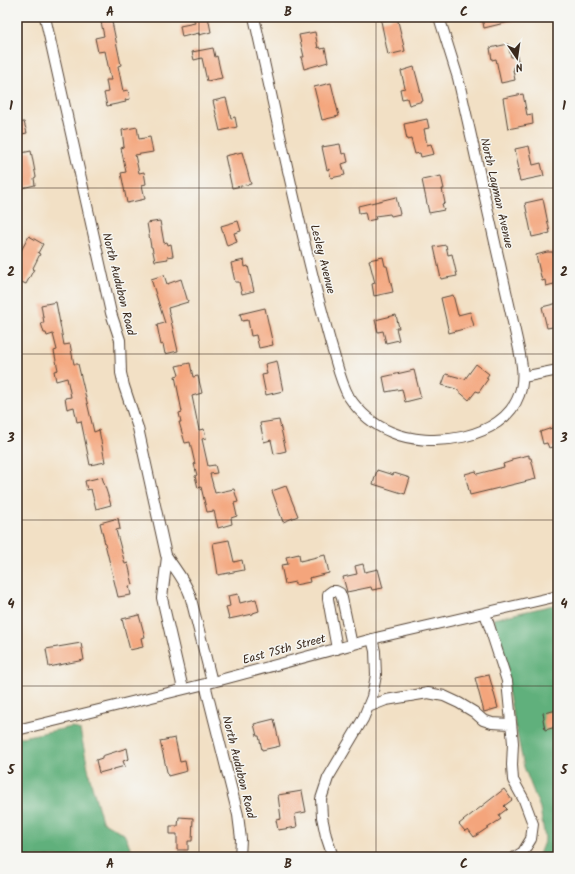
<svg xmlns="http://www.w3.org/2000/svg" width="575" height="874" viewBox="0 0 575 874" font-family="Kalam,sans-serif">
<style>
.forest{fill:#61b07b;stroke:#4e6d4c}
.building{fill:#f4a57b}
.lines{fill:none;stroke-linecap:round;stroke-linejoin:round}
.minor-casing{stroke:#564537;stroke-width:12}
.minor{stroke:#fff;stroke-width:10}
.grid{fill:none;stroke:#3b2a1e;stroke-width:1;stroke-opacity:0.55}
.labels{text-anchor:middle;stroke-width:3;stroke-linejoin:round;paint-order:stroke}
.street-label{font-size:12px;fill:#3b2a1e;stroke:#f6f6f2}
.neatline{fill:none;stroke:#3b2a1e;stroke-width:1.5}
.grid-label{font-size:13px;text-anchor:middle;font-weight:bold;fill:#3b2a1e}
</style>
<rect width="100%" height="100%" fill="#f6f6f2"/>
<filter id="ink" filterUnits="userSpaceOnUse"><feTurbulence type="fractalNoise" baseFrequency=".025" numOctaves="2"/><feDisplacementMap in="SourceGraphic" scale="8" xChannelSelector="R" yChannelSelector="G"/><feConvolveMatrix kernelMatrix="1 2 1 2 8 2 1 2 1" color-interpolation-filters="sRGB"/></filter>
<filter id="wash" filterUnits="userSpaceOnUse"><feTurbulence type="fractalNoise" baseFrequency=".012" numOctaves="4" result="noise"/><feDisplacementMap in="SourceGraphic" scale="16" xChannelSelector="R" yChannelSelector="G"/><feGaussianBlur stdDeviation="0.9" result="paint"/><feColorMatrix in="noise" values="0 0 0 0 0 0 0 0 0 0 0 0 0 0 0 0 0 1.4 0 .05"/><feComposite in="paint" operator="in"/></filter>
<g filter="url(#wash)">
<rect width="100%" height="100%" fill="#f2e0c5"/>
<path class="forest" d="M558,604V857H538L545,839L540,808L524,767L493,619Z
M72,727L80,730L91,782L102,821L124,834L135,857H17V738Z"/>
<g id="blocks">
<path class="building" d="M100,17H111L121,65L118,66L123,91L128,90L130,99L125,100L126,102L107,106L104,93L108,92L106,80H111L105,51L98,52L95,38L104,36Z
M193,17H208L211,32L199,35V33L182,37L180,26L195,23Z
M397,17L405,51L388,55L381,21Z
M482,17H517V20L484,28Z
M315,32L318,48L320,47L321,49L325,48L328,62L304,69L301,57H304L299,35Z
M508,44L511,57L517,56L519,65L514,66V70H513L515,80L501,83L496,59L492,60L490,48Z
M213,48L215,57L217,56L222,78L207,81L202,58L194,60L192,52Z
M414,67L423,101L409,105L407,98L402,99L400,89L405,88L401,71Z
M331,83L339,116L322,120L314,87Z
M523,94L527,115L532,114L533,124L508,129L503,98Z
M226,98L231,118L235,117L237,127L220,131L213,101Z
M427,119L429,128L424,129L427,145L431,144L434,154L421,157L420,153L415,154L411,139L407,140L404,124Z
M24,122L27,133L17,135V123Z
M137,127L139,139L150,137L153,152L135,155L139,173L144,172L146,184L142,185L145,199L127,203L121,173L126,172L121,148L124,147L122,130Z
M340,144L342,154L346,153L348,162L342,164L345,175L331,178L329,169L327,170L322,147Z
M529,146L533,165L541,163L544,176L520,181L517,170H519L515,149Z
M31,151L36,177L34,178L35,185L22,188L17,164V154Z
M242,152L251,184L232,188L225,156Z
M441,176L444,189H442L445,203L442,204L444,210L429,213L422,180Z
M396,197L400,214L391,216L390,214L375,216L376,219L367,221L365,212L359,213L358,206Z
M543,199L550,233L532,237L525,203Z
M160,221L164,243L167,242L168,245L171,244L173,256L167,257L168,259L155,261L152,247H151L147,223Z
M238,221L241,231L234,233L237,242L227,246L221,226Z
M29,236L43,244L38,253L40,254L33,268L34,269L26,284L17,280V258Z
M446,245L448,255L452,254L457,276L441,279L434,247Z
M547,252H553L558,273V283L546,286L545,280L542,281L536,255Z
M383,257L385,266H387L393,292L374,296L372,284L375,283L369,260Z
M244,260L245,267L248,266L254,291L242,294L239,282H235L231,263Z
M164,275L167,284L181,279L188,302L168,308L178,351L165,354L163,344L161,345L157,325L165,323L151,279Z
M453,295L458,315L470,312L474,326L449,333L441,298Z
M56,302L64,345L70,344L74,364H78L94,432L99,430L105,462L90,465L81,421L77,422L74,407L67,409L65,398L71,397L67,378L56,381L54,371L58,370L54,351L57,350L53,334L47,336L46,333H44L41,323H44L41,305Z
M558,303V326L547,328L542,307Z
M265,308L273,345L259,348L256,335L251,336L248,320L242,321L240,314Z
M396,315L399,328H396L399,340L386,343L383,331L378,332L375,320Z
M277,361L283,391L266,395L262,375L267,374L265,364Z
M190,363L193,377L198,376L202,393L192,396L199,430L204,429L206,438L202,439L208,466L215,465L217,473L210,474L215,493L234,489L238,502L234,503L237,516L231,518L232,524L218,528L214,511L207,512L201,487L198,488L195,476L197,475L194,464H195L190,442L185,443L179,422H181L179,413L182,412L175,376L179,375L176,366Z
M476,364L489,374L486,378L488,379L479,392L476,391L469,400L456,389L442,385L446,374L465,379Z
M414,370L421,398L405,402L402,389L386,392L383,377Z
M279,420L286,451L274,454L271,440L264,442L260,423Z
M558,426V446L549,448L547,443L543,444L540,432Z
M529,455V458H531L536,479L470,495L465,474L476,471L477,474L504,467L503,464L512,461V459Z
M377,470L393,475L394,473L410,478L405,494L373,484Z
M102,477L111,505L96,509L91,489L87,490L85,481Z
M286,486L298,516L283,522L272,491Z
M118,518L120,529L116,530L125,564L128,563L133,585L129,586L131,595L118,597L100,523Z
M229,540L234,562L242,560L244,570L218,575L213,543Z
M299,554L300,561L325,555L329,573L309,578L310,582L295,585V582L285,584L281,565L288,564L286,557Z
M363,564L365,572L378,569L383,588L372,590L371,587L347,592L343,577L357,574L355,566Z
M238,594L240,603L256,599L259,611L253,613V614L229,619L226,607L230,606L228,596Z
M139,615L145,637L141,638L143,647L130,650L122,619Z
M81,643L84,660L49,667L46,649Z
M489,675L498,708L484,712L475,678Z
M558,710V725H556V727L545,730L543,719L544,718L543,713Z
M274,719L280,746L262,750L259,736H257L254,724Z
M175,738L180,762L185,761L187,771L168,776L160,741Z
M127,748L129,759L123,761L125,766L99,773L96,760L102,758V756Z
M504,789L512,800L504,806L507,809L499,815L501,819L474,837L468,829L465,831L459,824Z
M302,791L306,812L295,814L297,827L278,830L276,820L281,819L278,795Z
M179,817L193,818L192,841H188V850H177V834H170V826H178Z"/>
</g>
</g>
<g filter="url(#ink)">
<use href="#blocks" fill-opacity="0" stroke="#564537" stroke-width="1"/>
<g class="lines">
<g class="minor-casing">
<path id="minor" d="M45,17L111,313L120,340L121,373L124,386L138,428L166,555C174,568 185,580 190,595L212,682
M254,17C275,110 294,204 318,297C323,314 327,331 332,348C337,364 340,381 349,397C359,412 374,425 391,432C429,449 503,440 519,395C526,377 521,359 517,340L458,78L439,17
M523,377L558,370
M167,557L162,598L183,689
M485,613L507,681L513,743L512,765L513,780L524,800L533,824L531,839L523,852L515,857
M337,649L328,599V594L332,591H336L340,593L342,598L352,645
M205,684L238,815L241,839L240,857
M368,707L386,700L428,693L444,696L459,703L474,712L483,720L492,723L510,724
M17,730L205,684L380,637L558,596
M333,857L326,836L322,817L321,799L328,778L363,719L372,697L376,675L375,651L372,639"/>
</g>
<use href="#minor" class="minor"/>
</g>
</g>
<path class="grid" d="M199,17V857M376,17V857M17,188H558M17,354H558M17,520H558M17,686H558"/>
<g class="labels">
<g class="street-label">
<text transform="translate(497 193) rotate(77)" y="4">North Layman Avenue</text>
<text transform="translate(323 259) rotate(76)" y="4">Lesley Avenue</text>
<text transform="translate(119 284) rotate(76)" y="4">North Audubon Road</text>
<text transform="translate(284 649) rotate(-15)" y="4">East 75th Street</text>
<text transform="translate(239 767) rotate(76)" y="4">North Audubon Road</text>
</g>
</g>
<rect width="575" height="874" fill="none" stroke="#f6f6f2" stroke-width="44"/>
<g transform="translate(517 58) rotate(167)" stroke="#f6f6f2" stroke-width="3" paint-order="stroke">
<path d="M0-3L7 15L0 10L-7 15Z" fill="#3b2a1e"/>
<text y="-6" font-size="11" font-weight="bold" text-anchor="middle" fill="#3b2a1e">N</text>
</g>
<rect x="22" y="22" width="531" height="830" class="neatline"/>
<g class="grid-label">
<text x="110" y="16">A</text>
<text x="288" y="16">B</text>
<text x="464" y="16">C</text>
<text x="11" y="110">1</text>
<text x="564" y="110">1</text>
<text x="11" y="276">2</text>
<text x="564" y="276">2</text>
<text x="11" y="442">3</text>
<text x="564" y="442">3</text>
<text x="11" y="608">4</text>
<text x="564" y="608">4</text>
<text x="11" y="774">5</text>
<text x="564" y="774">5</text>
<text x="110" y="868">A</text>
<text x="288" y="868">B</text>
<text x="464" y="868">C</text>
</g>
</svg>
